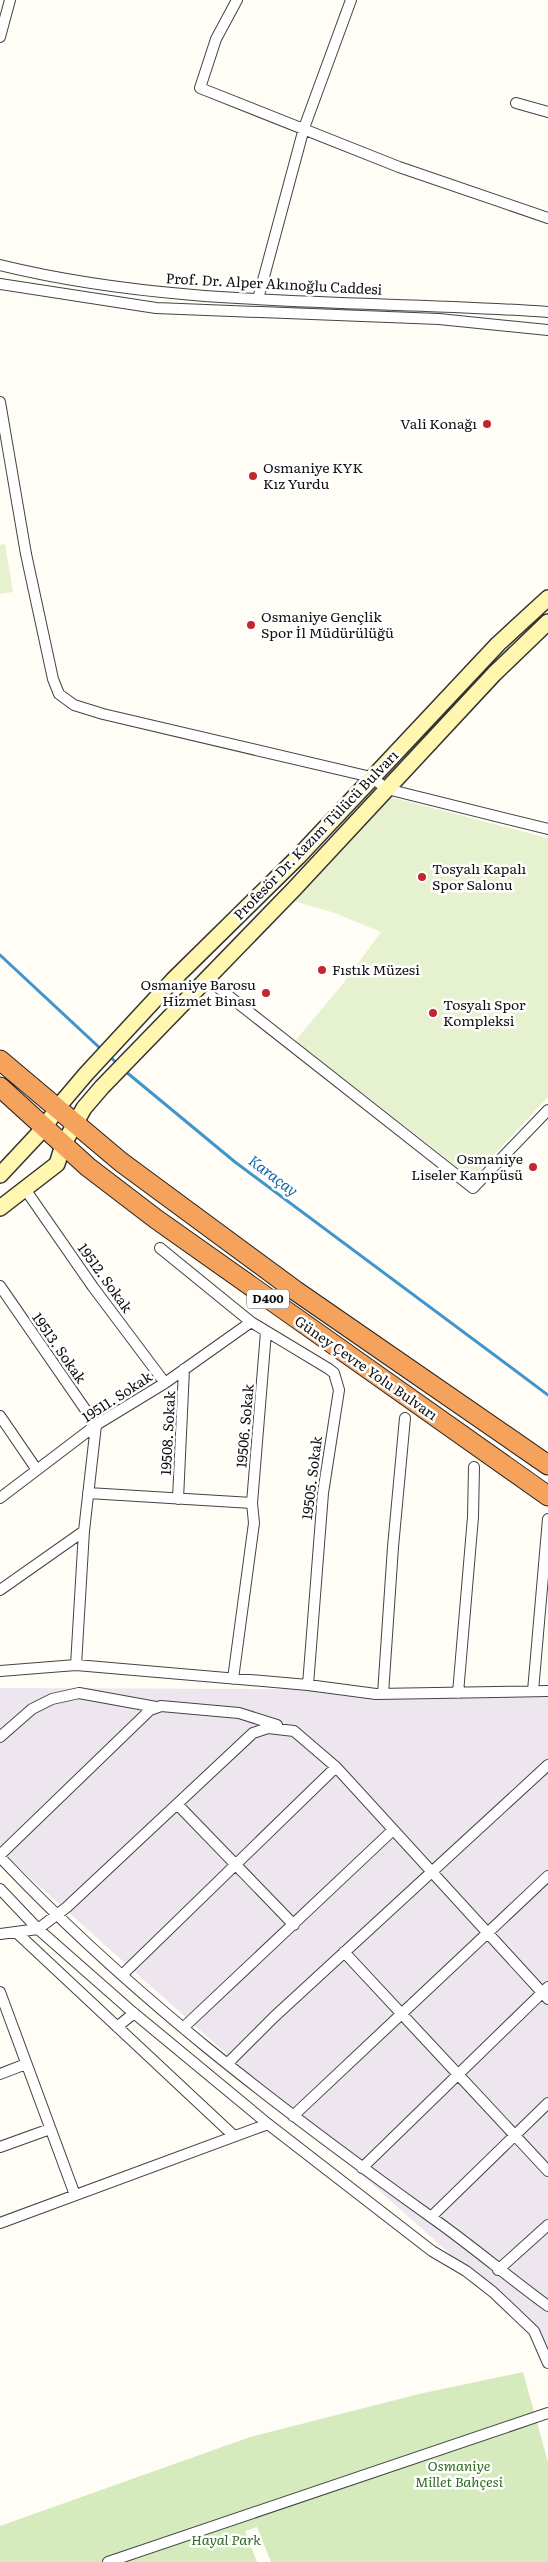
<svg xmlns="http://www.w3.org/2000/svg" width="548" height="2562" viewBox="0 0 548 2562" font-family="Literata,serif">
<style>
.industrial{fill:#eee6ef}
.green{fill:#d5ebbd}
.pitch{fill:#e6f2cf}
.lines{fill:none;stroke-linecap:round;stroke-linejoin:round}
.stream{stroke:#3f96cf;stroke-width:3}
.street-casing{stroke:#444;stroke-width:12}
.secondary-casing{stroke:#333;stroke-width:18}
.highway-casing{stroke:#222;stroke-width:21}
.street{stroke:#fff;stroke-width:10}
.secondary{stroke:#fff6b0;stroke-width:15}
.highway{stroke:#f5a25d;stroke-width:19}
.poi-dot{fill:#c4262e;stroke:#fff;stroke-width:2}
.labels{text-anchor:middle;stroke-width:5;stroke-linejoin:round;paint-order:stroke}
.shield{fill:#fff;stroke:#585858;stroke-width:1}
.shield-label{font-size:12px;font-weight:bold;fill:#111}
.street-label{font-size:14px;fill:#111;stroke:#fff}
.poi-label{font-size:14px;fill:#111;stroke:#fff;text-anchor:start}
.park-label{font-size:14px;font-style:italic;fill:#2f6b1f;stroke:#fff}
.water-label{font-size:15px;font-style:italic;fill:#1768a6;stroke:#fff}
</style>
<rect width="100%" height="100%" fill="#fffdf5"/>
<path class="industrial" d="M548,1686V2364L534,2331L498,2297L0,1851V1688L464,1690Z"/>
<path class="green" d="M523,2372L548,2462V2562H271L257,2527L245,2531L257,2562H0V2526L250,2437L419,2394Z"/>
<path class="pitch" d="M5,544L13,592L0,594V545Z
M390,797L548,838V1097L472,1178L295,1041L342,985L381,932L335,913L290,900Z"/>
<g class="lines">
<path class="stream" d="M0,955L102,1050
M109,1056L119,1065
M125,1071L235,1162L548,1395"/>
<g class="street-casing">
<path id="street" d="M237,0L216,39L200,88L399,167L548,218
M0,37L10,0
M516,103L548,112
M0,265C179,309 366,299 548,312
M0,284L156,308L439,319L548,330
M258,299L304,128L351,0
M0,402L26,554L53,679L59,694L74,705L103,714L371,777L387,789L548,829
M206,978L473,1188L548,1110
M25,1189L93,1287L165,1383
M160,1248L251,1322L329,1369L334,1373L339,1390L323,1493L308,1685
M0,1286L96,1425L84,1531L76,1665
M0,1416L37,1470
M88,1493L252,1503
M0,1498L96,1425L165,1383L251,1322
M178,1499L184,1369
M0,1590L84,1531
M0,1671L76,1665L308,1685L376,1694L548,1691
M233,1679L254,1523L252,1503L266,1332
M533,1691L548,1519
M458,1693L473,1517L474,1467
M383,1694L393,1547L405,1418
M0,1737L32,1709L52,1699L79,1693L156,1707
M177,1804L294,1925
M0,1855L150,1710L161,1706L239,1713L277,1725
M0,1857C129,1994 279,2108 431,2217C471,2245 508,2277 548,2306
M0,1889L38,1929L129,2009L268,2124L432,2251L466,2271L493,2292L534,2331L548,2363
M16,1932L234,2136
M0,1934L38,1929L67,1907L253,1733L268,1728L294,1731L336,1767L548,1999
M344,1952L548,2171
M122,1975L336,1767
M0,1992L75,2195
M117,2027L134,2013
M184,2027L393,1830
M228,2063L274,2017L548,1765
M0,2074L26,2064
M293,2116L548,1876
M0,2147L50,2129
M362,2168L548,1987
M431,2217L548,2103
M0,2223L268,2124
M498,2270L548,2225
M108,2562L548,2413"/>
</g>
<g class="secondary-casing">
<path id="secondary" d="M0,1175L44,1128L58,1107L86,1074L173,980L298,857L498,644L548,598
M0,1208L57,1164L63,1145L84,1108L102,1087L294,889L494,674L548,622"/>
</g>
<g class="highway-casing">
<path id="highway" d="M0,1060L121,1162L296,1291L548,1465
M0,1087L88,1167L156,1219L548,1496"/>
</g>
<use href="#street" class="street"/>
<use href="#secondary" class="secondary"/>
<use href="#highway" class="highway"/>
</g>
<g class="poi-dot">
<circle cx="487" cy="424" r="5"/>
<circle cx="253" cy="476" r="5"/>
<circle cx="251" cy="625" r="5"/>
<circle cx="422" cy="877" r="5"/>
<circle cx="322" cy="970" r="5"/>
<circle cx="266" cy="993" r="5"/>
<circle cx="433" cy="1013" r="5"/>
<circle cx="533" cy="1167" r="5"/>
</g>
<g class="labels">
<rect class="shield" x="247" y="1289.5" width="42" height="19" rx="4"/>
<g class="shield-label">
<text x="268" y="1303">D400</text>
</g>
<g class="street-label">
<text transform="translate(274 284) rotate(3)" y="5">Prof. Dr. Alper Akınoğlu Caddesi</text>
<text transform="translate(316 835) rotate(-46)" y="5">Profesör Dr. Kazım Tülücü Bulvarı</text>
<text transform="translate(105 1278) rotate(54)" y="5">19512. Sokak</text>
<text transform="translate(59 1348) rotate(55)" y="5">19513. Sokak</text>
<text transform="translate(366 1368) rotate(35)" y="5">Güney Çevre Yolu Bulvarı</text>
<text transform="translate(117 1397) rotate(-33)" y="5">19511. Sokak</text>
<text transform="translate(245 1426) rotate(-85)" y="5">19506. Sokak</text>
<text transform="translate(168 1433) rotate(-87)" y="5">19508. Sokak</text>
<text transform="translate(312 1478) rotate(-83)" y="5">19505. Sokak</text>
</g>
<g class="poi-label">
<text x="477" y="429" text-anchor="end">Vali Konağı</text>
<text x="263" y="473">Osmaniye KYK<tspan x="263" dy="16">Kız Yurdu</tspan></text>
<text x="261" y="622">Osmaniye Gençlik<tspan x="261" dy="16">Spor İl Müdürülüğü</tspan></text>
<text x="432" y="874">Tosyalı Kapalı<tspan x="432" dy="16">Spor Salonu</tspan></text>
<text x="332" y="975">Fıstık Müzesi</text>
<text x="256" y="990" text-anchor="end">Osmaniye Barosu<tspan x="256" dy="16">Hizmet Binası</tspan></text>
<text x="443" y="1010">Tosyalı Spor<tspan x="443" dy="16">Kompleksi</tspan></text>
<text x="523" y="1164" text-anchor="end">Osmaniye<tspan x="523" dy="16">Liseler Kampüsü</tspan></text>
</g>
<g class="park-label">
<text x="459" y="2471">Osmaniye<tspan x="459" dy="16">Millet Bahçesi</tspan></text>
<text x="226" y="2545">Hayal Park</text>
</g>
<g class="water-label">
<text transform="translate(273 1176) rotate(37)" y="5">Karaçay</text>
</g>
</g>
</svg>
